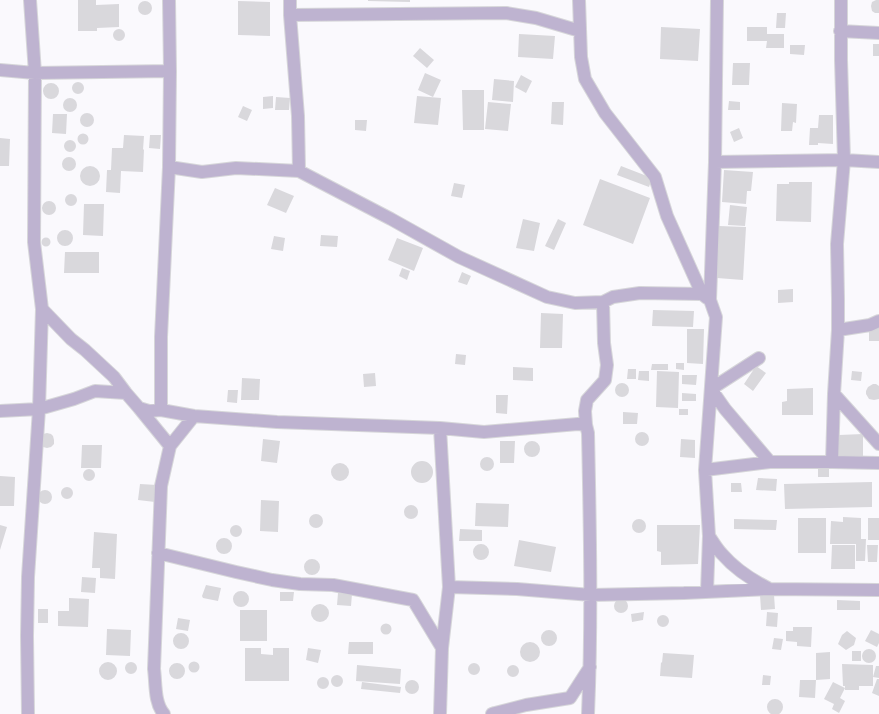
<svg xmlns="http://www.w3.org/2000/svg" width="879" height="714" viewBox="0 0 879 714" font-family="'Varela Round',sans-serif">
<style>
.building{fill:#d9d8dc}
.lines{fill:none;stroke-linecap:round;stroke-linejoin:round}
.minor-casing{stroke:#d6d6d9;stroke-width:14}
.minor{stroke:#beb3d0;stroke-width:12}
</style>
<rect width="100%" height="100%" fill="#faf9fd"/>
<path class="building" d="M78,0H96V5L119,4V27L97,28V31H78Z
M368,0H410V2L368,1Z
M876,0H879V13H875L872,11L871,6L872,2Z
M238,1L270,2V36L238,35Z
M138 8a7 7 0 1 1 14 0a7 7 0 1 1-14 0Z
M777,13H786L785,28H776Z
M661,27L700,29L698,61L660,59Z
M747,27H767V34H784V48H766L767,41H747Z
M113 35a6 6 0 1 1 12 0a6 6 0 1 1-12 0Z
M519,34L555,36L553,59L518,57Z
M873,44H879V56H873Z
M790,45H805L804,55L790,54Z
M420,48L434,60L427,68L413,56Z
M733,63H750L749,85H732Z
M425,73L441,80L433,97L418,90Z
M521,75L532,81L526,93L515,87Z
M494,79L514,81L513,102L492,100Z
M72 88a6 6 0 1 1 12 0a6 6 0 1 1-12 0Z
M43 91a8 8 0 1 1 16 0a8 8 0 1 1-16 0Z
M462,90H484V130H463Z
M273,96V108L263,109V97Z
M417,96L441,98L438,125L414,123Z
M276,97L290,98L289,110H275Z
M63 105a7 7 0 1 1 14 0a7 7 0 1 1-14 0Z
M729,101L740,102V110H728Z
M488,102L511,104L508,131L485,129Z
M552,102H564L563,125L551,124Z
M782,103L797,104L796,123L793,122L792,131H781Z
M243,106L252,110L247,121L238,117Z
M80 120a7 7 0 1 1 14 0a7 7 0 1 1-14 0Z
M53,114H67L66,134L52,133Z
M819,115H833V144L818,143V145H809L810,128H818Z
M355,120H367L366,131L355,130Z
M739,128L743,138L734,142L730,132Z
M77.5 139a5.5 5.5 0 1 1 11 0a5.5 5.5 0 1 1-11 0Z
M124,135L144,136L143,150L144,149L143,172L121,171L120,193L106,192L107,170H111L112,148H123Z
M150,135H161L160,149L149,148Z
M0,138L10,139L9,166H0Z
M64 146a6 6 0 1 1 12 0a6 6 0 1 1-12 0Z
M62 164a7 7 0 1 1 14 0a7 7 0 1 1-14 0Z
M80 176a10 10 0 1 1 20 0a10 10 0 1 1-20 0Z
M621,166L652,178L649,187L617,175Z
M724,170L753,172L751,191H747L746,204L722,202Z
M600,179L650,198L633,244L583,225Z
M789,182H812L811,222L776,221L777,184H789Z
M454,183L465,185L462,198L451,196Z
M275,188L294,196L286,213L267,205Z
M65 200a6 6 0 1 1 12 0a6 6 0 1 1-12 0Z
M42 208a7 7 0 1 1 14 0a7 7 0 1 1-14 0Z
M84,204H104L103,236L83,235Z
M730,205L747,207L745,226L728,225Z
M523,219L540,223L534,251L516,248Z
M558,219L566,223L554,250L545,246Z
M719,226L746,227L743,280L717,278Z
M57 238a8 8 0 1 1 16 0a8 8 0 1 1-16 0Z
M321,235L338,236L337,247L320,246Z
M274,236L285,238L283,251L271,249Z
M41.5 242a4.5 4.5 0 1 1 9 0a4.5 4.5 0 1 1-9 0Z
M397,238L423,248L414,271L388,260Z
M65,252H99V273H64Z
M402,268L410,271L407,280L399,276Z
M462,272L471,276L467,285L458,282Z
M793,289V302L778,303V290Z
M653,310L694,311L693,327L652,326Z
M541,313L563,314L562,348H540Z
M869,328H879V341H869Z
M687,329H704L703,364L687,363Z
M456,354L466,355L465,365L455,364Z
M676,363H684V370L676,369Z
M652,364H668V370H651Z
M756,366L766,373L753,391L744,384Z
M513,367L533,368V381L513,380Z
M628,369H636V379H627Z
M639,371H649V381L638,380Z
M657,371L679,372L678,408L656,407Z
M852,371L862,372L861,381L851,380Z
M375,373L376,386L364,387L363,374Z
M682,375H697L696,385L682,384Z
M242,378L260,379L259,400H241Z
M615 390a7 7 0 1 1 14 0a7 7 0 1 1-14 0Z
M873,384H876L879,386V399L874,400L869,399L866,394V391L868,387Z
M813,388V415H782V402L787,401V389Z
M228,390H238L237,403L227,402Z
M682,393L696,394V401H682Z
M496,395H508L507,414L496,413Z
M679,409H688V415H679Z
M623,412L638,413L637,424H623Z
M635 439a7 7 0 1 1 14 0a7 7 0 1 1-14 0Z
M47,433L51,434L53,436L54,440V444L51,447L47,448L43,447L40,444L43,434Z
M863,434V456H839V435Z
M263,439L280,441L277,463L261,461Z
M681,439L695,440V458L680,457Z
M500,441H515L514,463H500Z
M524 449a8 8 0 1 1 16 0a8 8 0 1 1-16 0Z
M82,445H102L101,468H81Z
M480 464a7 7 0 1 1 14 0a7 7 0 1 1-14 0Z
M411 472a11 11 0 1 1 22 0a11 11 0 1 1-22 0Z
M331 472a9 9 0 1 1 18 0a9 9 0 1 1-18 0Z
M829,467V477H818V468Z
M83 475a6 6 0 1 1 12 0a6 6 0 1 1-12 0Z
M0,476L15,477L14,506H0Z
M758,478L777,479L776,491L756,490Z
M872,482V507L785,509L784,484Z
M731,483H741L742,492H731Z
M140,484L157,485L155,502L138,500Z
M61 493a6 6 0 1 1 12 0a6 6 0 1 1-12 0Z
M38 497a7 7 0 1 1 14 0a7 7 0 1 1-14 0Z
M261,500L279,501L278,532L260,531Z
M476,503L509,504L508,527L475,526Z
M404 512a7 7 0 1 1 14 0a7 7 0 1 1-14 0Z
M309 521a7 7 0 1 1 14 0a7 7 0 1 1-14 0Z
M843,517L861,518V539H866L865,561H856V544H830L831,521L843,522Z
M798,518H826V553H798Z
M868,518H879V540H868Z
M632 526a7 7 0 1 1 14 0a7 7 0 1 1-14 0Z
M734,519L777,520L776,530L734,529Z
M0,525L7,527L0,550Z
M657,525H700L698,564L661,565V552L657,551Z
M230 531a6 6 0 1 1 12 0a6 6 0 1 1-12 0Z
M460,529L482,530V541H459Z
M94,532L117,534L115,579L100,578V568H92Z
M216 546a8 8 0 1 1 16 0a8 8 0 1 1-16 0Z
M519,540L556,547L551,572L514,566Z
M473 552a8 8 0 1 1 16 0a8 8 0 1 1-16 0Z
M832,545H855V569H831Z
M867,545H878L877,562H868Z
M304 567a8 8 0 1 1 16 0a8 8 0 1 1-16 0Z
M82,577L96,578L95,593L81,592Z
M206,585L221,588L218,601L203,598L202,596Z
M233 599a8 8 0 1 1 16 0a8 8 0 1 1-16 0Z
M280,592H294L293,601H280Z
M338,593L352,594L351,606L337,605Z
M760,595H774L775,609L761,610Z
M69,598L89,599L88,627L58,626V611H69Z
M614 606a7 7 0 1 1 14 0a7 7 0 1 1-14 0Z
M837,600L860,601V610H837Z
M311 613a9 9 0 1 1 18 0a9 9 0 1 1-18 0Z
M38,609H48V623H38Z
M240,610H267V641H240Z
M644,612L643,620L632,622L631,614Z
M767,612L778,613L777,627L766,626Z
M657 621a6 6 0 1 1 12 0a6 6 0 1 1-12 0Z
M178,618L190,620L188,631L176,629Z
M380.5 629a5.5 5.5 0 1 1 11 0a5.5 5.5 0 1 1-11 0Z
M793,627H812L811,647L797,646V642L786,641V631H793Z
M107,629L131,630L130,656L106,655Z
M871,630L879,634V643L877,647L865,641Z
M541 638a8 8 0 1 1 16 0a8 8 0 1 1-16 0Z
M847,631L856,638L854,645L846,650L838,644L842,635Z
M173 641a8 8 0 1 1 16 0a8 8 0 1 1-16 0Z
M774,638L783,639L781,650L772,649Z
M520 652a10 10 0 1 1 20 0a10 10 0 1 1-20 0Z
M349,642H373V654H348Z
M245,648H261V654L273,655V648H289V681H245Z
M308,648L321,650L318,663L306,660Z
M862 656a7 7 0 1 1 14 0a7 7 0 1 1-14 0Z
M852,651H861V661H852Z
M830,652V679L816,680V653Z
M663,653L694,655L692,678L660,676L661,662L662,663Z
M188.5 667a5.5 5.5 0 1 1 11 0a5.5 5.5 0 1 1-11 0Z
M125 668a6 6 0 1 1 12 0a6 6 0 1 1-12 0Z
M99 671a9 9 0 1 1 18 0a9 9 0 1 1-18 0Z
M468 669a6 6 0 1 1 12 0a6 6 0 1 1-12 0Z
M169 671a8 8 0 1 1 16 0a8 8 0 1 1-16 0Z
M842,664L873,665V686H859V690H845V686H843Z
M507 671a6 6 0 1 1 12 0a6 6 0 1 1-12 0Z
M357,665L401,669L400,684L356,681Z
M876,666H879V678L873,677Z
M763,675L771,676L770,685H762Z
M331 681a6 6 0 1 1 12 0a6 6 0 1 1-12 0Z
M317 683a6 6 0 1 1 12 0a6 6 0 1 1-12 0Z
M877,679H879V696L872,693Z
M405 687a7 7 0 1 1 14 0a7 7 0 1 1-14 0Z
M800,680H816L815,698L799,697Z
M362,682L401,687L400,693L361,689Z
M833,682L845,688L840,698L845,701L839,713L832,709L834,704L824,699Z
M767 707a8 8 0 1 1 16 0a8 8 0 1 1-16 0Z"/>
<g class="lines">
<g class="minor-casing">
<path id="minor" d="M290,0V15L298,116L299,171
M579,0L581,57L585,79L605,113L655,177L667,216L702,294L707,298
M290,15L506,13L536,18L580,31
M840,31L879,33
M0,70L35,73L170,71
M715,162L844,160L841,60V0
M169,167L202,172L236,168L299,171L391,219L459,257L547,297L575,303L603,302L613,297L640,293L702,294
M42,309L71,339L85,350L114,377L126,393L139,408L149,411L161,410L194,416L277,422L440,428
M838,330V299L837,244L844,160L879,162
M759,358L711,389L725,409L770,462
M834,394L879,444
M139,408L170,446
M161,410V337L169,167L170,71L169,0
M0,411L39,409L74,399L95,391L126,393
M832,462L834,394L838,330L870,325L879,321
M705,470L770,462H832L879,463
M709,536C713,542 717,549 722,554C735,569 750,579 768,588
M158,553L236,572L272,580L300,584L333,585L413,600L442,648
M449,587L517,589L591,595L684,593L769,589L879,590
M707,591L709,536L705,470L716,317L710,300L715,162L717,0
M28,714L27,636L28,577L39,409L42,309L34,242L35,73L30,0
M164,714C154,703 156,683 154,669L161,486L170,446L194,416
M440,714L442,648L449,587L440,428L484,432L578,424L586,425
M492,714L495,713L526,705L570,698L590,667
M588,714C592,621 590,527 588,433L586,425L585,411L587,400L605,380L607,365L604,343L603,302"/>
</g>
<use href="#minor" class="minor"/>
</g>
</svg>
